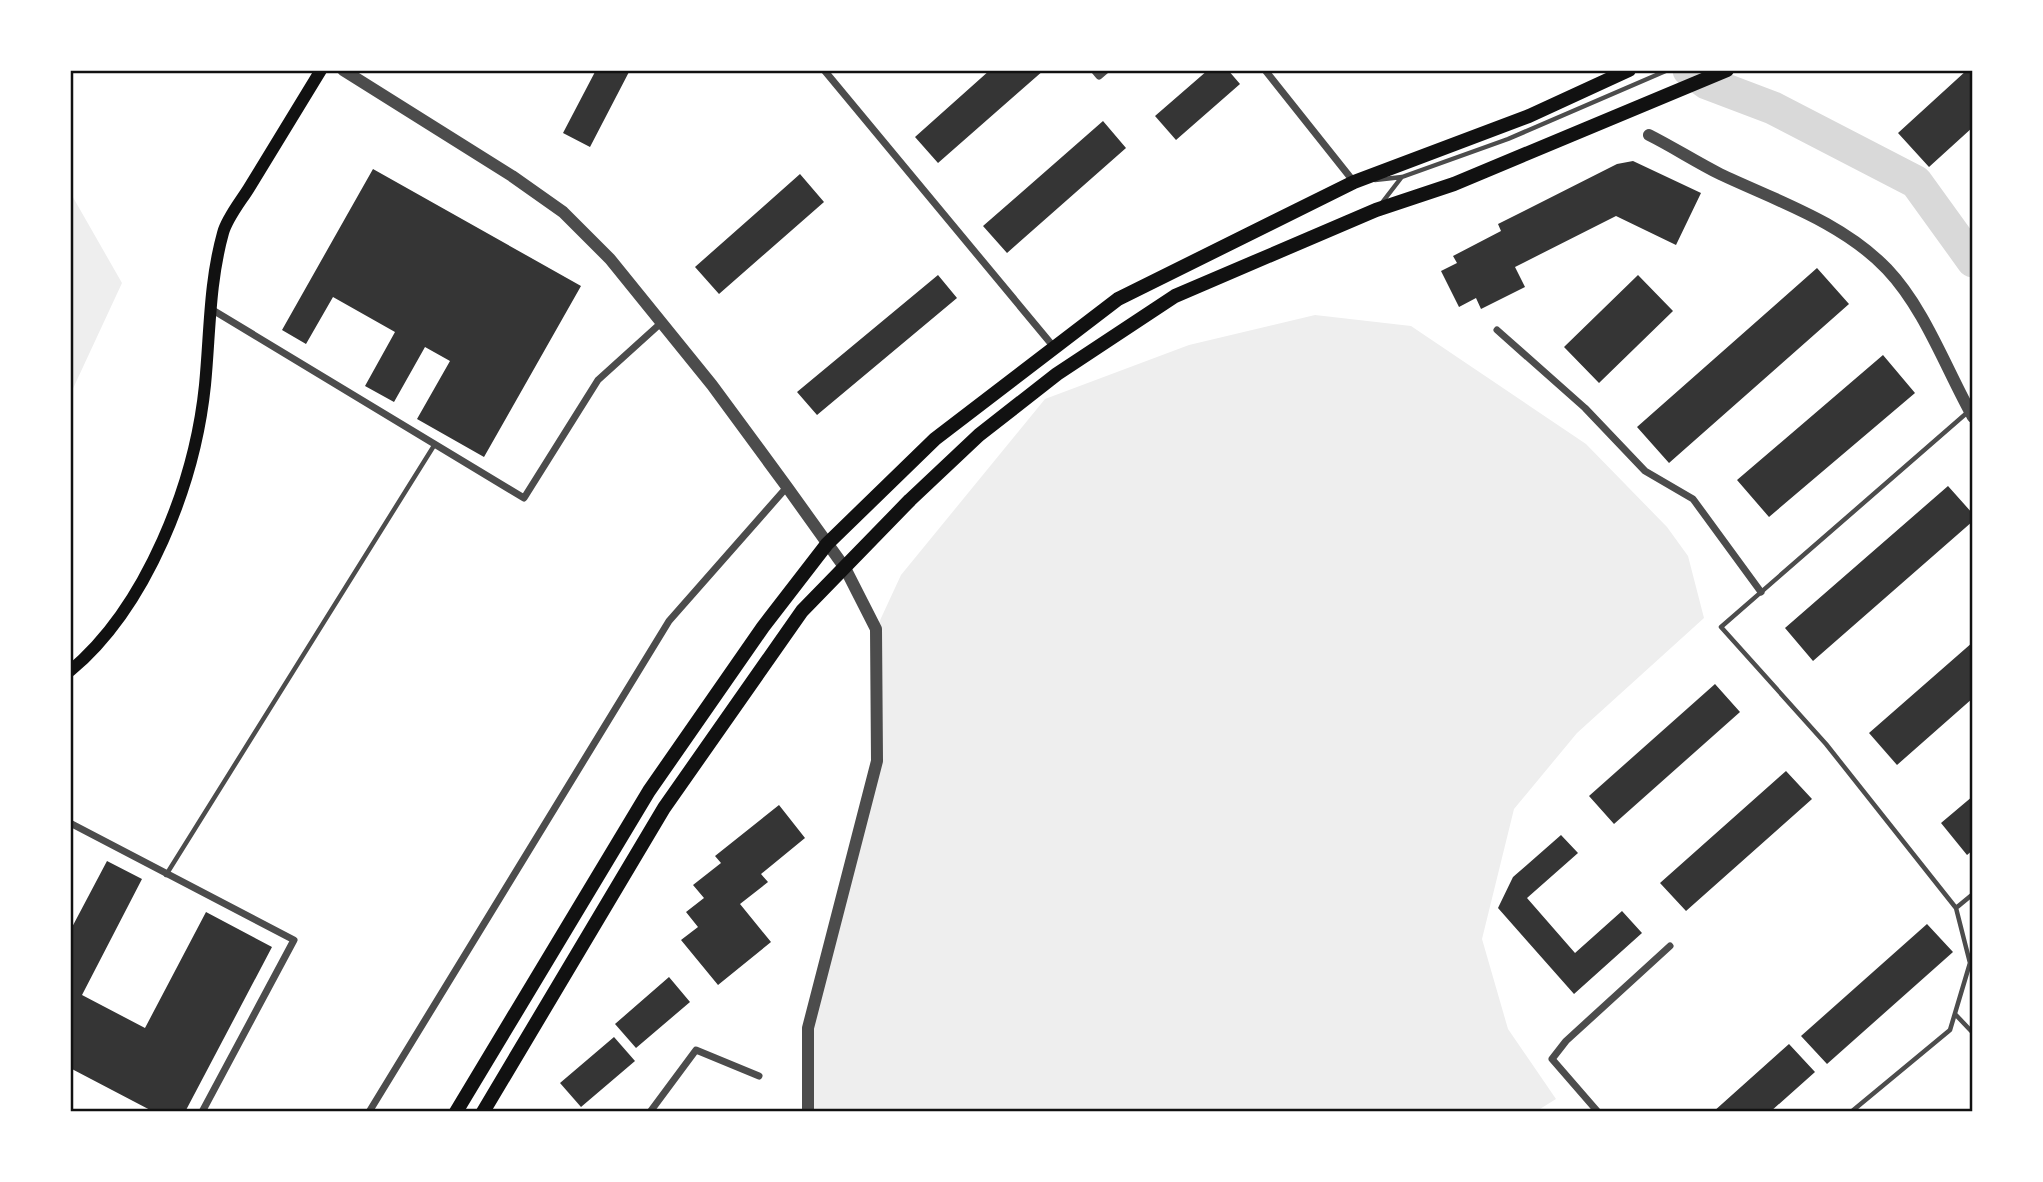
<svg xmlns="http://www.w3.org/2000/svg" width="2043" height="1182" viewBox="0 0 2043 1182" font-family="'Alegreya Sans',sans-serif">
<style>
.green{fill:#eee}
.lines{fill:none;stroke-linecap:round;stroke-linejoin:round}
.river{stroke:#d9d9d9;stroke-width:33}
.building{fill:#353535}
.service{stroke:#4c4c4c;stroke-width:4.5}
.minor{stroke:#4c4c4c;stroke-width:7}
.tertiary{stroke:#4c4c4c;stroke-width:12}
.secondary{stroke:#111;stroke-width:12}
.primary{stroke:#111;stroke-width:14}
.neatline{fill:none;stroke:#111;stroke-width:2.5}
</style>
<rect width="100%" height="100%" fill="#fff"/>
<path class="green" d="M70,192L122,283L70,395Z
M1315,315L1411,326L1586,444L1667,527L1688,556L1704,618L1577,733L1514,809L1482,939L1508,1029L1556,1099L1535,1112H808V1028L877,761L876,629L901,575L1045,399L1189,345Z"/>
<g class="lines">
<path class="river" d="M1689,70L1707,83L1773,108L1916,182L1973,261"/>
</g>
<path class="building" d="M596,70H630L590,147L563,133Z
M990,70H1044L938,163L915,137Z
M1208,70H1228L1240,84L1176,140L1155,116Z
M1967,70H1973V127L1929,167L1898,133Z
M1103,121L1126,148L1007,253L983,226Z
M1633,161L1701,193L1676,245L1616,216L1515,267L1525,287L1481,309L1476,298L1459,307L1441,271L1457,263L1453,256L1501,231L1498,224L1617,164Z
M373,169L581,286L484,457L417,419L450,361L425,347L394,402L365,386L395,332L333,297L306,344L282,330Z
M800,174L824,202L719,294L695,267Z
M1817,268L1849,304L1669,463L1637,427Z
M938,275L957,298L817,415L797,392Z
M1638,275L1673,311L1599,383L1564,347Z
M1883,355L1915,393L1769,517L1737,480Z
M1948,486L1973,514V521L1813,661L1785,628Z
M1973,642V698L1897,765L1869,733Z
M1715,684L1740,712L1614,824L1589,796Z
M1786,771L1812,799L1686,911L1660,883Z
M1973,796V850L1967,855L1941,823Z
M779,805L805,838L761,874L768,882L740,904L771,942L718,985L681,940L698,927L686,912L704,898L693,885L721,863L715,856Z
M1561,835L1578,853L1527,898L1575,953L1622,911L1642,933L1574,994L1498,908L1513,877Z
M107,861L142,879L82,995L145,1028L206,912L272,947L185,1112H154L70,1068V931Z
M1927,924L1953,952L1827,1064L1801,1036Z
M669,977L690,1002L636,1048L615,1024Z
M614,1037L635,1061L581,1107L560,1083Z
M1789,1044L1815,1072L1770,1112H1713Z"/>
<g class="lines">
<path class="service" d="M1375,180L1402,177L1508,139L1668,70
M1381,204L1401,178
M166,875L435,444
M1956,908L1826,744L1721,627L1969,411
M1955,1014L1973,1033
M1851,1112L1950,1030L1970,963L1956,908L1973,894"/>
<path class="minor" d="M824,70L1053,346
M1094,70L1099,76L1106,70
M1265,70L1354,182
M211,309L524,498L598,380L661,323
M1497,330L1585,408L1645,471L1693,499L1761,592
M70,823L294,940L202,1112
M369,1112L669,621L787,487
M650,1112L696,1050L759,1076
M1598,1112L1552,1059L1566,1041L1670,946"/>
<path class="tertiary" d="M343,70L512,176L563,212L610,259L712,385L787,487L845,568L876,629L877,761L808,1028V1112
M1649,135C1673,147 1696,162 1720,174C1777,201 1842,222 1887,269C1925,309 1946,369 1973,417"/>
<path class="secondary" d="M70,671C147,607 195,483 205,385C210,334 209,283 223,233C227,218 241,201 249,188C273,148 297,109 321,70"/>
<path class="primary" d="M456,1112L649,791L763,627L827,544L935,439L1118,299L1354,182L1529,116L1629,70
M483,1112L664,808L802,611L910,500L979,435L1057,374L1175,296L1376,210L1454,184L1727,70"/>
</g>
<rect width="2043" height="1182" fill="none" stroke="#ffffff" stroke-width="144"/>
<rect x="72" y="72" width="1899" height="1038" class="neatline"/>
</svg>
